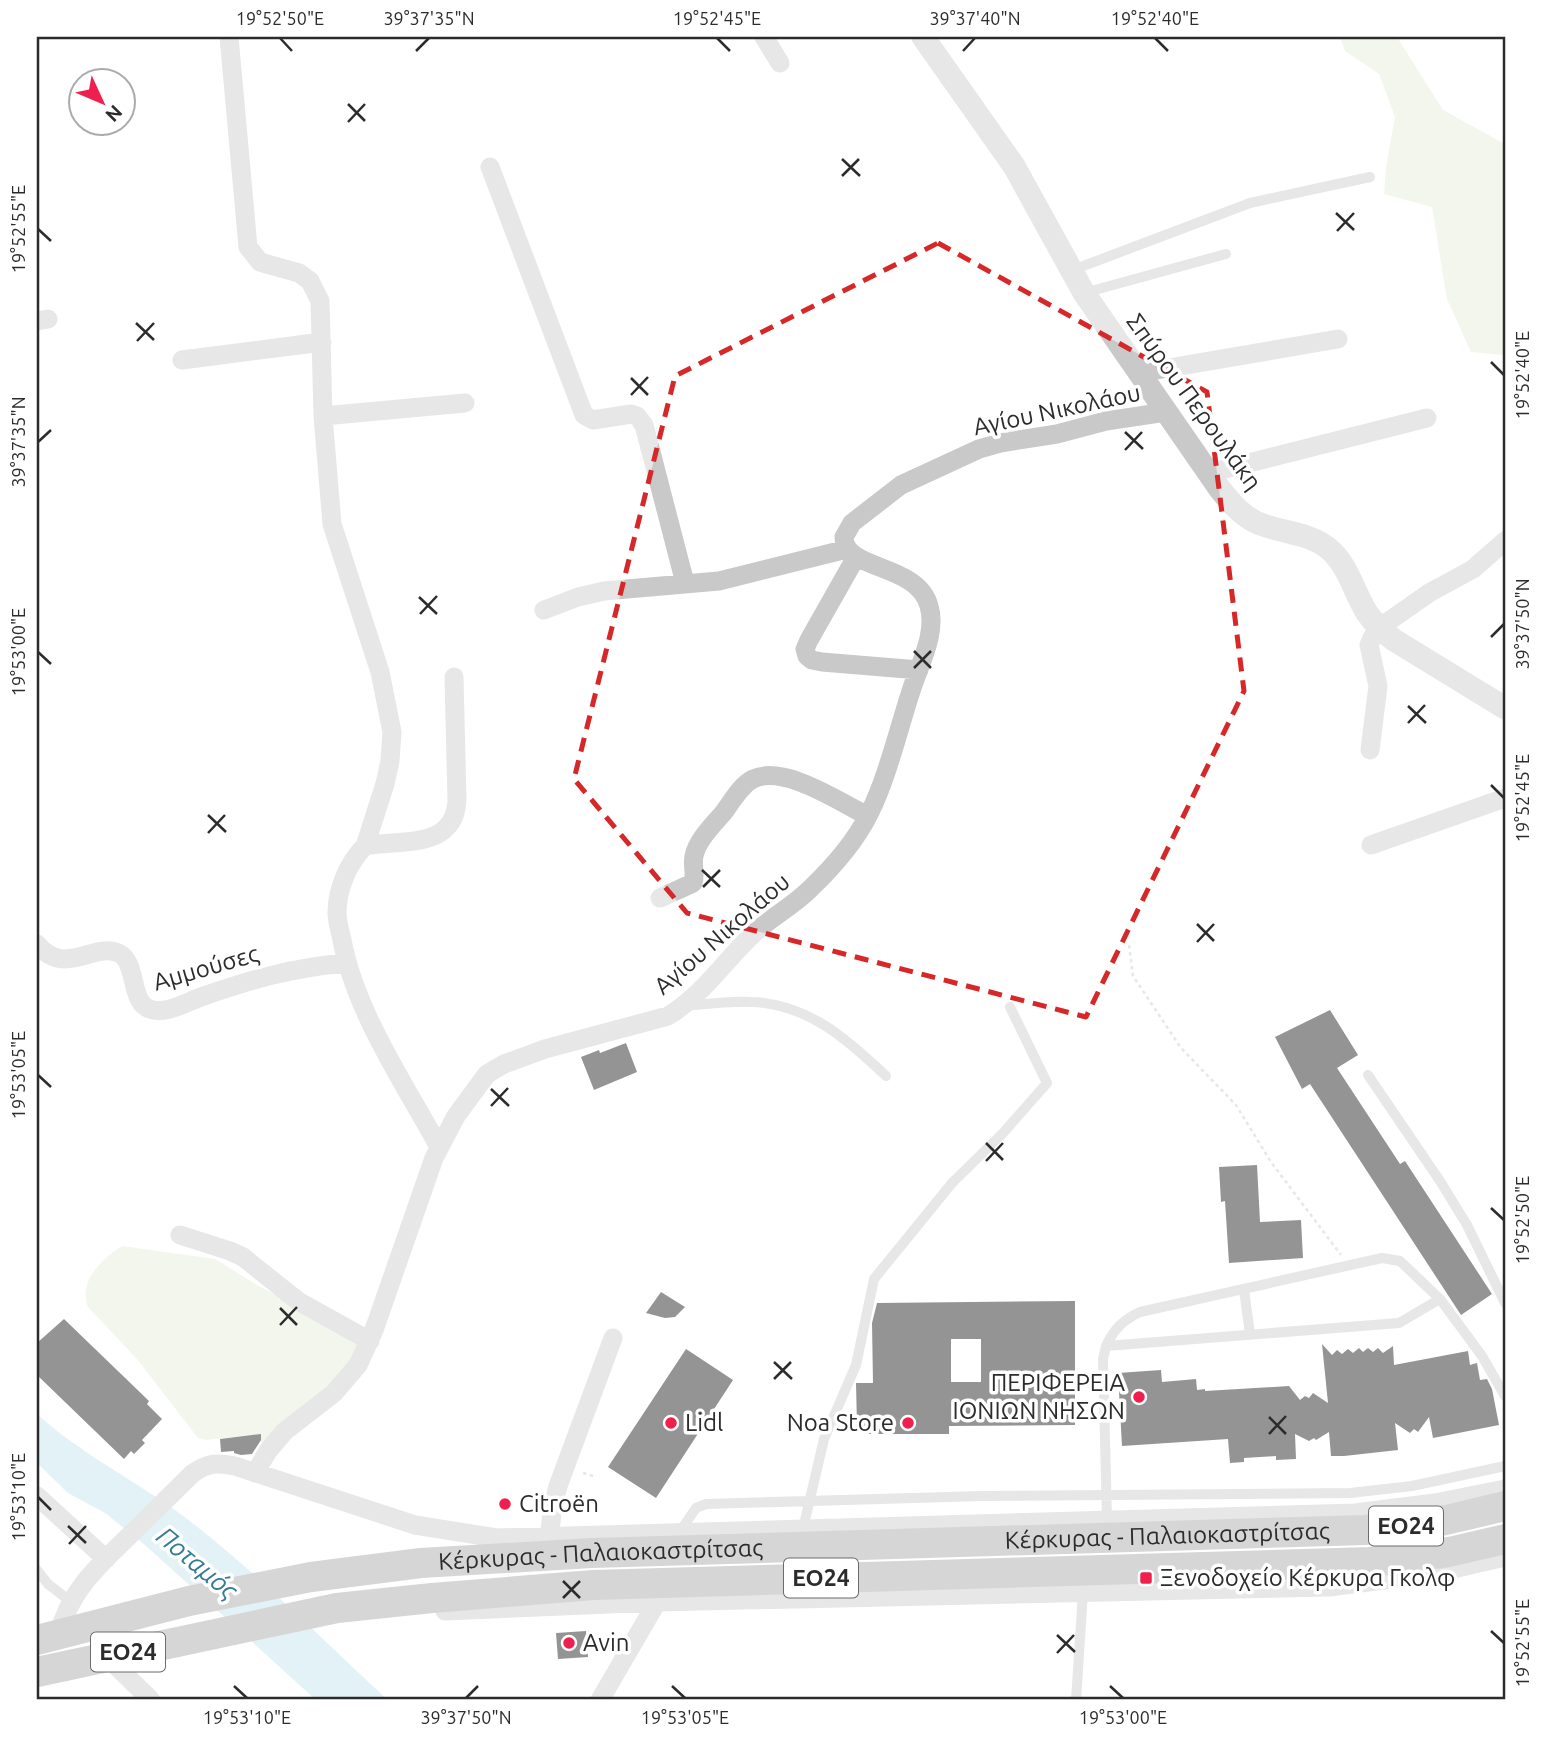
<svg xmlns="http://www.w3.org/2000/svg" width="1542" height="1737" viewBox="0 0 1542 1737" font-family="Ubuntu,sans-serif">
<style>
.green{fill:#e5ebd7}
.water{fill:#c2e2ec}
.building{fill:#131313;fill-rule:evenodd}
.lines{fill:none;stroke-linecap:round;stroke-linejoin:round}
.path{stroke:#c9c9c9;stroke-width:2.5;stroke-dasharray:3.5 3.5;stroke-linecap:butt}
.service{stroke:#c9c9c9;stroke-width:10}
.minor{stroke:#c9c9c9;stroke-width:19}
.tertiary{stroke:#c9c9c9;stroke-width:23}
.primary{stroke:#a4a4a4;stroke-width:30}
.marked{fill:none;stroke:#d62828;stroke-width:5;stroke-dasharray:14 9;stroke-linejoin:round}
.ticks{fill:none;stroke:#2c2c2c;stroke-width:2.5}
.poi-dot{fill:#f0204e;stroke:#fff;stroke-width:2.5}
.labels{text-anchor:middle;stroke-width:7;stroke-linejoin:round;paint-order:stroke}
.shield{fill:#fff;stroke:#6b6b6b;stroke-width:2}
.shield-label{font-size:23px;font-weight:bold;fill:#2c2c2c}
.street-label{font-size:24px;fill:#2c2c2c;stroke:#fff}
.poi-label{font-size:24px;fill:#2c2c2c;stroke:#fff;text-anchor:start}
.water-label{font-size:26px;font-style:italic;fill:#357b92;stroke:#fff}
.neatline{fill:none;stroke:#2c2c2c;stroke-width:2.5}
.ticks-label{font-size:18px;text-anchor:middle;fill:#2c2c2c}
</style>
<rect width="100%" height="100%" fill="#fff"/>
<path class="green" d="M1340,37H1397L1443,110L1505,144V354L1503,355L1471,352L1447,299L1432,207L1384,194L1386,167L1395,117L1379,74L1345,51Z
M122,1246L215,1259L257,1285L328,1322L363,1343L345,1372L262,1445L260,1434L206,1440L198,1438L137,1359L88,1307C78,1281 102,1259 122,1246Z"/>
<path class="water" d="M37,1414C82,1455 137,1481 186,1518C258,1573 321,1639 388,1700H316L145,1545L105,1513L68,1493L37,1463Z"/>
<path class="building" d="M1330,1010L1358,1055L1337,1068L1400,1164L1405,1161L1492,1294L1461,1315L1310,1084L1302,1089L1275,1037Z
M626,1043L637,1072L594,1090L581,1057L599,1050L600,1053Z
M1257,1165L1260,1222L1301,1220L1303,1258L1229,1263L1225,1201L1221,1202L1219,1167Z
M661,1292L685,1307L675,1317L665,1318L646,1313Z
M1075,1301V1425L949,1426V1434H866V1426L857,1427L856,1383H873L872,1323L877,1303ZM951,1339H981V1382H951Z
M64,1319L149,1401L147,1404L162,1419L142,1440L145,1443L134,1454L131,1451L124,1459L37,1375V1343Z
M1322,1344L1332,1355L1337,1350L1342,1354L1348,1349L1353,1353L1359,1348L1363,1352L1368,1348L1373,1352L1378,1348L1383,1353L1393,1346L1394,1365L1468,1351L1470,1365L1477,1363L1480,1380L1487,1379L1492,1389L1499,1425L1433,1438L1429,1417L1418,1432L1414,1429L1410,1433L1395,1423L1398,1450L1344,1456H1331L1329,1432L1316,1440L1314,1438L1309,1441L1295,1434L1296,1459L1276,1460V1456L1244,1458V1462L1230,1463L1228,1439L1122,1446L1118,1373L1161,1370L1162,1382L1196,1379L1197,1390L1205,1389V1391L1289,1386L1300,1400L1305,1396L1309,1398L1313,1393L1328,1403Z
M686,1349L733,1380L656,1498L608,1467Z
M261,1434V1440L252,1454L241,1455L234,1453V1451L221,1452L220,1439Z
M586,1631L588,1657L558,1659L556,1633Z"/>
<g class="lines">
<path class="path" d="M1129,945L1133,976L1181,1048L1236,1105L1271,1162L1341,1255
M583,1473L593,1476"/>
<path class="service" d="M1070,271L1250,203L1370,177
M1084,293L1226,254
M686,1006C707,1004 730,1001 751,1002C807,1003 847,1039 886,1076
M1368,1075L1440,1181L1467,1225L1505,1303
M1244,1290L1250,1334
M1106,1346C1114,1329 1123,1320 1140,1312L1382,1258L1400,1261L1440,1299
M1104,1521L1107,1519L1103,1359L1106,1346L1399,1323L1440,1299L1482,1356L1505,1396
M803,1529L824,1439L856,1365L874,1279L952,1183L1003,1133L1047,1083L1010,1007
M679,1533L696,1508L706,1504L982,1496L1350,1493L1412,1486L1505,1466
M37,1570L48,1584L70,1601
M1076,1700L1083,1593"/>
<path class="minor" d="M229,37L248,247L260,262L299,273L310,281L320,301L323,416L332,524L380,672L392,732L390,761L385,784L365,846
M764,37L780,63
M490,167L584,415L593,420L631,414L637,416L644,425L685,583
M37,321L48,319
M182,360L322,342
M1139,373L1338,339
M323,416L465,403
M1209,473L1427,418
M856,557L809,640L805,649L807,656L812,660L822,662L919,670
M544,610L578,597L604,591L719,581L847,549
M1370,750L1378,686L1369,645L1372,638L1379,628L1429,593L1473,569L1505,541
M1371,845L1505,798
M660,898L693,883C696,874 692,866 694,856C697,840 714,824 724,812C732,801 741,785 753,779C784,764 839,802 868,816
M37,944C64,977 92,944 116,952C139,959 128,1002 150,1009C165,1015 187,1002 201,997C253,979 291,968 346,963
M439,1147C404,1083 355,1011 342,940C340,931 337,922 337,913C337,889 348,863 365,846C401,839 454,850 457,801L454,677
M180,1235L230,1251L243,1257L298,1301L370,1341
M255,1473L268,1451L285,1431L334,1393L358,1365L374,1330L434,1158L456,1116L487,1074L504,1064L545,1049L668,1016C701,996 721,966 748,939C766,920 791,908 810,889C832,868 855,842 869,814C887,779 899,727 912,688C920,664 937,632 929,606C918,563 844,571 844,537L852,523L901,485L979,449L1000,443L1057,434L1106,421L1166,412
M37,1496L106,1559
M549,1538L553,1506L558,1486L613,1338
M445,1611L657,1602L1329,1587L1431,1574L1505,1557
M59,1634C69,1591 100,1564 130,1535C151,1514 172,1494 192,1474C207,1463 217,1462 235,1466L415,1525L497,1538L1355,1513L1435,1503L1505,1489
M106,1656L151,1700
M600,1700L657,1602"/>
<path class="tertiary" d="M923,37L1014,166L1084,293L1219,488C1231,503 1244,519 1263,525C1285,533 1310,533 1329,549C1348,565 1354,592 1367,613C1374,624 1384,632 1394,640L1505,708"/>
<g class="primary">
<path id="s1" d="M37,1640L189,1601L311,1577L421,1563L592,1553L1366,1530L1446,1520L1505,1506"/>
<path d="M37,1672L337,1608L432,1598L593,1585L1370,1562L1449,1552L1505,1539"/>
</g>
</g>
<path d="M0 0H1542V1737H0ZM938,243L1207,392L1244,691L1086,1017L687,913L574,779L675,376Z" fill="#fff" fill-opacity=".55" fill-rule="evenodd"/>
<path class="marked" d="M938,243L1207,392L1244,691L1086,1017L687,913L574,779L675,376Z"/>
<path class="ticks" d="M280,38L292,51M717,38L730,51M1155,38L1168,51M416,51L429,38M963,51L975,38M348,104L365,121M348,122L365,104M842,159L860,176M842,176L859,159M1336,213L1354,230M38,229L51,241M1337,231L1354,213M136,323L154,340M137,341L154,323M1491,362L1504,375M631,378L648,395M631,395L648,377M1125,432L1143,449M38,442L51,430M1125,450L1142,432M419,597L437,614M420,614L437,596M1491,637L1504,624M914,651L931,668M38,652L51,664M914,668L931,651M1408,706L1426,723M1408,723L1425,705M1491,785L1504,798M208,815L226,832M208,833L225,815M702,870L720,887M703,887L720,870M1197,924L1214,941M1197,942L1214,924M38,1075L51,1087M491,1089L509,1106M491,1106L508,1088M986,1143L1003,1160M986,1161L1003,1143M1491,1208L1504,1220M280,1308L297,1325M280,1325L297,1307M774,1362L792,1379M774,1379L791,1362M1269,1417L1286,1434M1269,1434L1286,1416M38,1497L51,1510M68,1526L86,1543M69,1544L86,1526M563,1581L580,1598M563,1598L580,1581M1491,1631L1504,1643M1057,1635L1075,1652M1057,1653L1074,1635M234,1686L247,1698M672,1686L685,1698M1110,1686L1123,1698M466,1698L478,1686"/>
<g class="poi-dot">
<circle cx="1139" cy="1397" r="7"/>
<circle cx="671" cy="1423" r="7"/>
<circle cx="908" cy="1423" r="7"/>
<circle cx="505" cy="1504" r="7"/>
<rect x="1139" y="1571" width="14" height="14" rx="3.5"/>
<circle cx="569" cy="1643" r="7"/>
</g>
<g class="labels">
<g class="shield">
<rect x="1369" y="1506.5" width="74" height="39" rx="5"/>
<rect x="784" y="1558.5" width="74" height="39" rx="5"/>
<rect x="91" y="1632.5" width="74" height="39" rx="5"/>
</g>
<g class="shield-label">
<text x="1406" y="1534">ΕΟ24</text>
<text x="821" y="1586">ΕΟ24</text>
<text x="128" y="1660">ΕΟ24</text>
</g>
<g class="street-label">
<text transform="translate(1194 402) rotate(54)" y="8">Σπύρου Περουλάκη</text>
<text transform="translate(1057 410) rotate(-12)" y="8">Αγίου Νικολάου</text>
<text transform="translate(722 934) rotate(-41)" y="8">Αγίου Νικολάου</text>
<text transform="translate(206 968) rotate(-16)" y="8">Αμμούσες</text>
<text dy="8" stroke="none"><textPath href="#s1" startOffset="1139">Κέρκυρας - Παλαιοκαστρίτσας</textPath></text>
<text dy="8" stroke="none"><textPath href="#s1" startOffset="572">Κέρκυρας - Παλαιοκαστρίτσας</textPath></text>
</g>
<g class="poi-label">
<text x="1125" y="1391" text-anchor="end">ΠΕΡΙΦΕΡΕΙΑ<tspan x="1125" dy="28">ΙΟΝΙΩΝ ΝΗΣΩΝ</tspan></text>
<text x="685" y="1431">Lidl</text>
<text x="894" y="1431" text-anchor="end">Noa Store</text>
<text x="519" y="1512">Citroën</text>
<text x="1160" y="1586">Ξενοδοχείο Κέρκυρα Γκολφ</text>
<text x="583" y="1651">Avin</text>
</g>
<g class="water-label">
<text transform="translate(197 1563) rotate(40)" y="9">Ποταμός</text>
</g>
</g>
<rect width="1542" height="1737" fill="none" stroke="#ffffff" stroke-width="77"/>
<g transform="translate(102 102) rotate(134)"><circle r="33" fill="#ffffff" stroke="#ababab" stroke-width="2"/>
<path d="M0-5L12 26L0 18L-12 26Z" fill="#f0204e"/>
<text y="-10" font-size="19" font-weight="bold" text-anchor="middle" fill="#2c2c2c">N</text>
</g>
<rect x="38" y="38" width="1466" height="1660" class="neatline"/>
<g class="ticks-label">
<text x="280" y="25">19°52'50"E</text>
<text x="429" y="25">39°37'35"N</text>
<text x="717" y="25">19°52'45"E</text>
<text x="975" y="25">39°37'40"N</text>
<text x="1155" y="25">19°52'40"E</text>
<text transform="translate(19 229) rotate(-90)" y="6">19°52'55"E</text>
<text transform="translate(1523 375) rotate(-90)" y="6">19°52'40"E</text>
<text transform="translate(19 442) rotate(-90)" y="6">39°37'35"N</text>
<text transform="translate(1523 624) rotate(-90)" y="6">39°37'50"N</text>
<text transform="translate(19 652) rotate(-90)" y="6">19°53'00"E</text>
<text transform="translate(1523 798) rotate(-90)" y="6">19°52'45"E</text>
<text transform="translate(19 1075) rotate(-90)" y="6">19°53'05"E</text>
<text transform="translate(1523 1220) rotate(-90)" y="6">19°52'50"E</text>
<text transform="translate(19 1497) rotate(-90)" y="6">19°53'10"E</text>
<text transform="translate(1523 1643) rotate(-90)" y="6">19°52'55"E</text>
<text x="247" y="1724">19°53'10"E</text>
<text x="466" y="1724">39°37'50"N</text>
<text x="685" y="1724">19°53'05"E</text>
<text x="1123" y="1724">19°53'00"E</text>
</g>
</svg>
